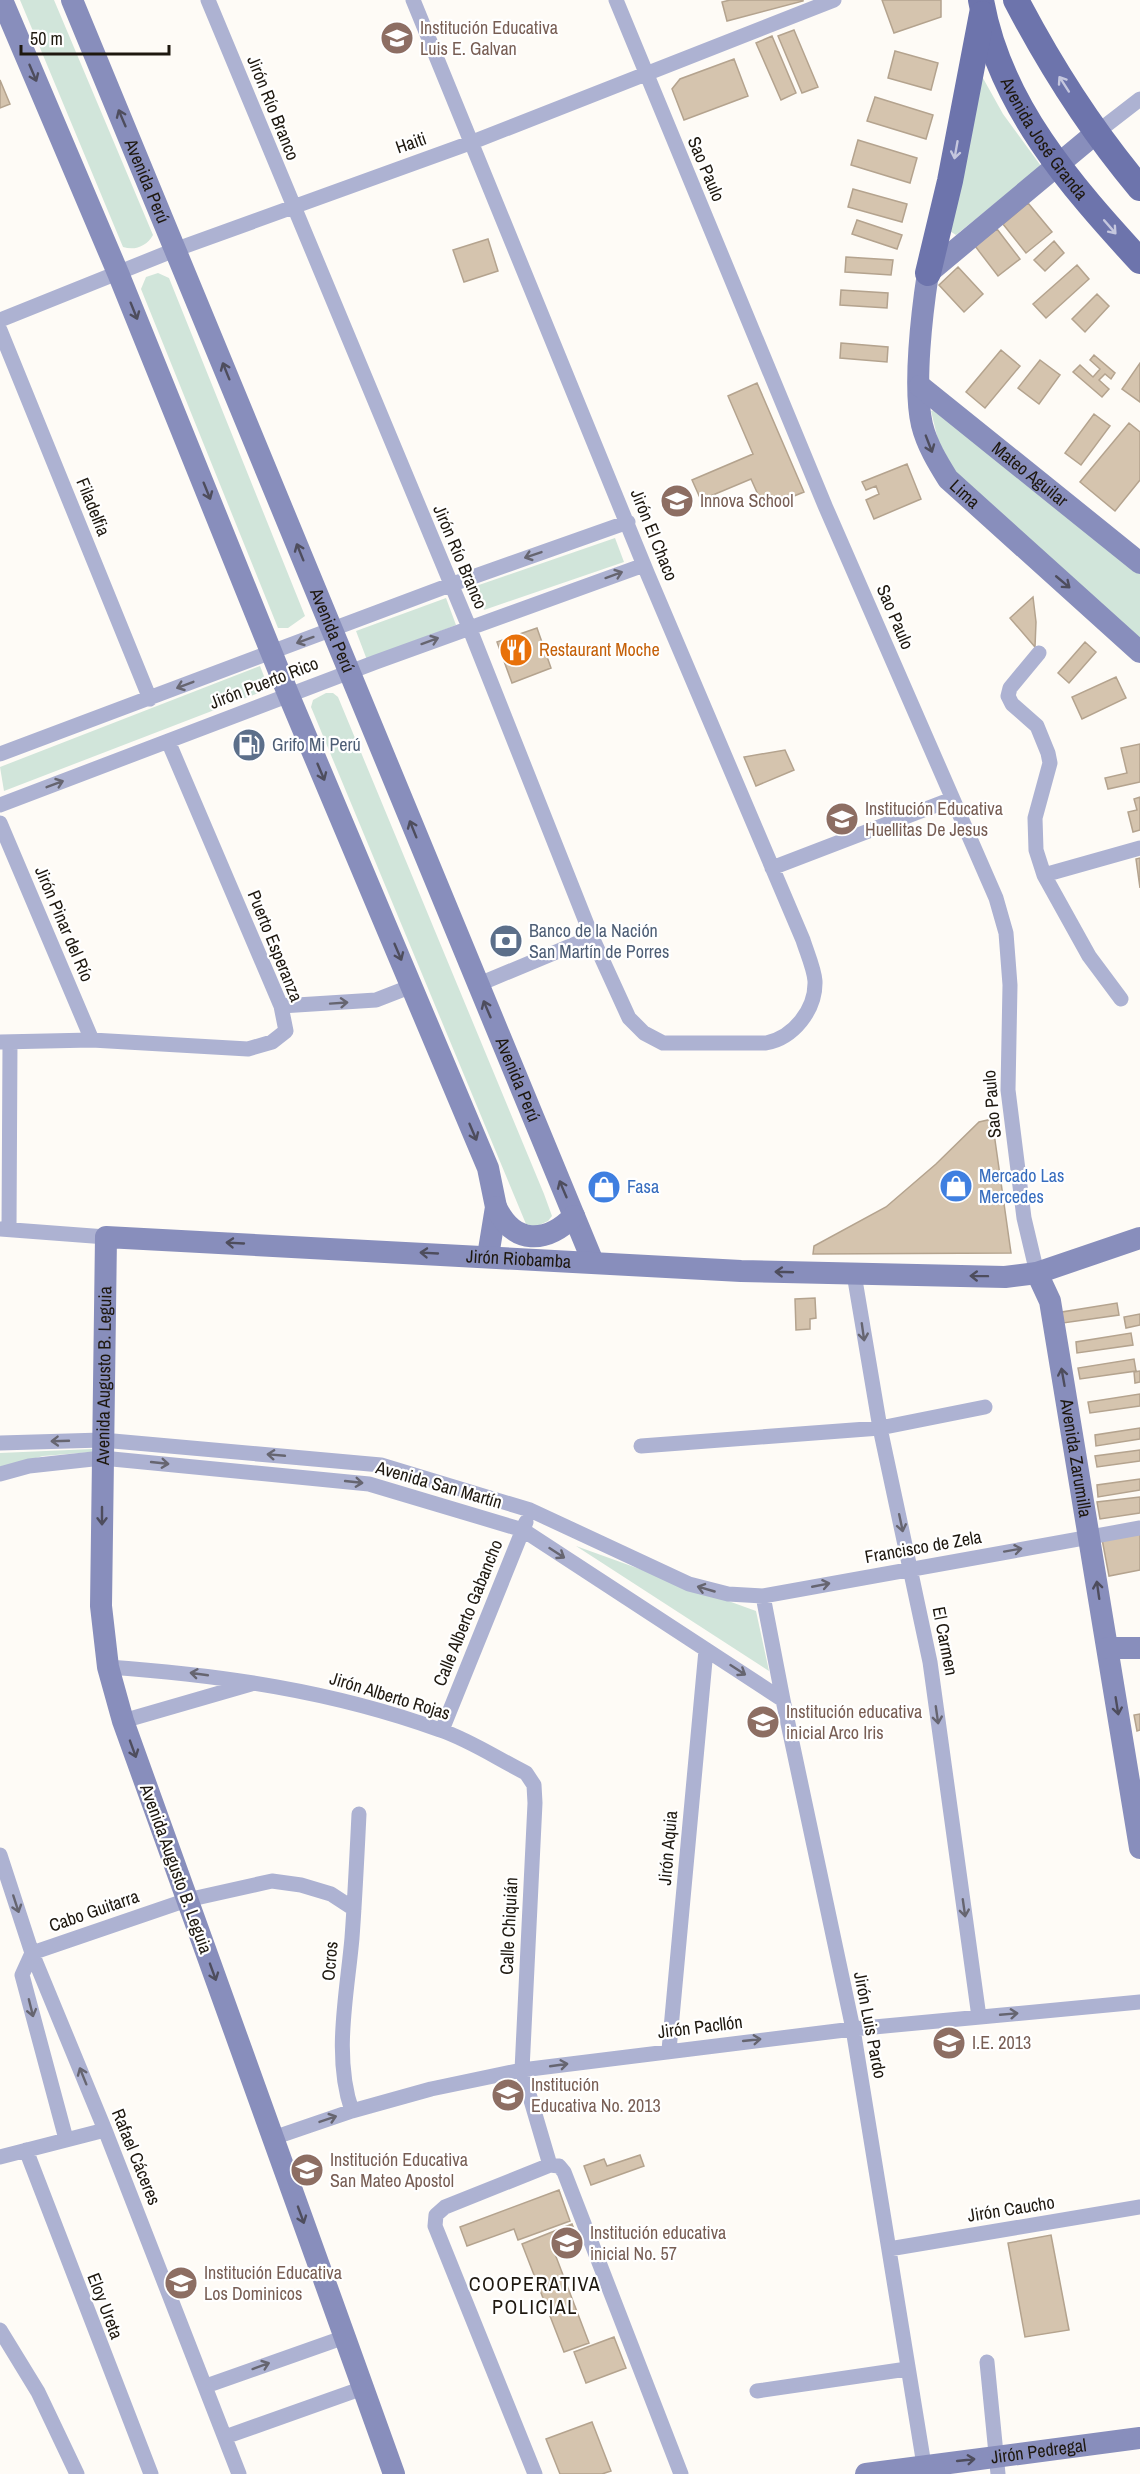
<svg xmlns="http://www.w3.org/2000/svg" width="1140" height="2474" viewBox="0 0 1140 2474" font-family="'Archivo Narrow',sans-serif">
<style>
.green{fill:#d1e5da}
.building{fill:#d5c4ae;stroke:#b4a38e;stroke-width:1.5}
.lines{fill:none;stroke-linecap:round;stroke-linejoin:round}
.street{stroke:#adb2d2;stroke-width:15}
.secondary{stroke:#888ebc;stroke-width:22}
.primary{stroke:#6d74ac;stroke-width:26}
.oneway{stroke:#4e4d5d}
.oneway2{stroke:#c5c7de}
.oneway3{stroke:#666570}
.labels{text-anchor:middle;stroke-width:4.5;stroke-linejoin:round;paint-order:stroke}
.education-label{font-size:18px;fill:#785e54;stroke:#fff;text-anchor:start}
.street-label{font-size:18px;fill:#1e180f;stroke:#fff}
.food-label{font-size:18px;fill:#c56008;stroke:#fff;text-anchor:start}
.service-label{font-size:18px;fill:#4e5e75;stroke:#fff;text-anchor:start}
.shop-label{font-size:18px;fill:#366cbe;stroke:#fff;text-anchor:start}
.neighbourhood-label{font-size:20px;letter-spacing:1.5px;fill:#1e180f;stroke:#fff}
</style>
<rect width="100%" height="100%" fill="#fefbf6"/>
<path class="green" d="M20,0H54L153,235C147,246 135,251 123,247Z
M979,71L1003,114L1041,166L956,235L945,228Z
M158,273L169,278L305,616L288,628H278L141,289L146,277Z
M934,410L1140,571V638L961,483L938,440L931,411Z
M615,538L624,562L484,610L476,586Z
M446,598L456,625L367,660L356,631Z
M260,666L269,689L4,791L0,767Z
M326,693H333L338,697L544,1194L552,1216L548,1221L535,1227L526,1224L311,707L313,700Z
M92,1449V1452L43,1456L0,1468V1453Z
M576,1546L756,1611L769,1671Z"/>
<path class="building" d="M730,0H803V1L727,21L722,2Z
M882,0H941V17L894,33Z
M794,30L818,87L802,93L778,36Z
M772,36L796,93L781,100L756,43Z
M895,51L938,63L931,90L888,78Z
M734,59L748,96L684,120L672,89L680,79Z
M0,80L10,104L0,108Z
M875,97L933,115L926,139L867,121Z
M858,140L917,158L910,183L851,165Z
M853,189L907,204L902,222L848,207Z
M1028,203L1052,232L1026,253L1003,224Z
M857,220L902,235L897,249L852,234Z
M997,229L1020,259L998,276L975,246Z
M488,239L498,271L464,282L453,250Z
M1054,241L1064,253L1045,271L1034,260Z
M846,257L893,260L891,275L845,272Z
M1077,265L1089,279L1046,318L1033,304Z
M958,267L983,294L964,312L939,285Z
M841,290L888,293L887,308L840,305Z
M1097,294L1109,306L1085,332L1072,319Z
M841,343L888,347L887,362L840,358Z
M1001,350L1020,366L985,408L966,392Z
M1094,355L1115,373L1111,379L1105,374L1099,380L1109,389L1102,397L1073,372L1080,365L1093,377L1100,369L1090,360Z
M1040,360L1060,375L1039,404L1018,388Z
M1140,363V402L1122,389Z
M757,383L804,492L764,508L751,479L701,500L692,480L753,454L728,396Z
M1094,414L1110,426L1081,465L1065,453Z
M1129,423L1140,432V480L1115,511L1080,482Z
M907,464L921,499L874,519L866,500L879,494L876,486L866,490L862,482Z
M1033,597L1036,622L1035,647L1010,618Z
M537,628L551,668L512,683L497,642Z
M1085,642L1096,652L1069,683L1058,673Z
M1116,677L1126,698L1082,719L1072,697Z
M1140,744V782L1108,789L1105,778L1127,773L1121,748Z
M785,750L794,770L756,786L744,757Z
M1140,797V830L1133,832L1128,812L1137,810L1134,799Z
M1140,858V888L1136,859Z
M992,1119L1011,1253L813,1254L814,1246L886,1207L936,1164L979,1122Z
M815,1298L816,1318L810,1319V1329L796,1330L795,1299Z
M1117,1303L1119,1315L1063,1323L1062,1312Z
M1140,1314V1325L1126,1328L1124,1317Z
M1131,1333L1133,1345L1077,1353L1076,1342Z
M1134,1359L1136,1371L1080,1379L1078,1368Z
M1140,1371V1382L1135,1383L1134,1372Z
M1140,1394V1406L1090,1413L1088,1402Z
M1140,1428V1439L1096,1446L1095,1435Z
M1140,1450V1461L1097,1467L1095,1456Z
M1140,1479V1490L1098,1497L1097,1485Z
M1140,1497V1513L1100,1519L1097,1502Z
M1140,1532V1570L1109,1576L1102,1539Z
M1140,1714V1730L1137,1731L1134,1715Z
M640,2155L644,2166L591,2185L584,2166L604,2159L607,2166Z
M559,2190L570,2221L518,2240L514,2229L467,2246L460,2227Z
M572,2224L580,2244L555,2254L589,2343L564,2352L522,2244Z
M1051,2235L1069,2330L1025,2337L1008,2243Z
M614,2337L626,2368L586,2383L574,2352Z
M592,2422L611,2471L602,2474H560L546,2439Z"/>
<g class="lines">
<path class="street" d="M208,0L469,627L592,937L629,1018L644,1033L663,1043H766C793,1038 816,1010 815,981C814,968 807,953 803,940L648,575L413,0
M616,0L826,508L996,898L1006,933L1010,985L1008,1090L1024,1218L1037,1273
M1096,133L1140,99
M0,320L177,249L470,143L834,0
M0,330L150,699
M1039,653L1010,688L1008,696L1012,704L1037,726L1048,753L1050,763L1035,818L1036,850L1044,875L1089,956L1121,999
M0,754L450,585L628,522
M0,805L376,662L644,565
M0,823L92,1040
M772,868L952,799
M1044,875L1140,848
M477,985L592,937
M281,1006L376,1000L412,986
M0,1042L92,1040L248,1049L272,1042L286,1031L281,1006L168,741
M0,1229L106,1237
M9,1229L10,1042
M854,1274L880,1428L930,1662L979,2017
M0,1443L102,1440L381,1465L530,1510L689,1584L728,1594L763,1596L1140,1528
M641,1446L880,1428L985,1407
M0,1474L29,1466L102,1458L369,1484L523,1530L783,1700
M763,1596L783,1700L853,2029L924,2465
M108,1667C221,1675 333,1691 440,1730C470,1740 498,1759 526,1773L534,1785L535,1803L522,2070L550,2165
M123,1721L251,1684
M442,1730L526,1522
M0,1855L32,1953L105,2130L239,2474
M669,2050L706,1650
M352,2111C333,2056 347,1995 352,1938C355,1897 357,1855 359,1814
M273,2138L352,2111L431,2089L522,2070L853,2029L1140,2002
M66,2139L22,1975L32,1953L187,1900L272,1881L301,1885L331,1894L354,1909
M26,2150L151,2474
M0,2157L105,2130
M889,2249L1140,2207
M0,2330L38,2392L77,2474
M987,2362L998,2474
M206,2386L345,2337
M757,2391L907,2369
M225,2437L363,2388
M535,2474L435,2226L436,2215L445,2207L550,2165L559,2166L564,2172L681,2474"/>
<g class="secondary">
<path d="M2,0L118,273L289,696L488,1168L496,1207L488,1256"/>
<path id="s1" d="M72,0L593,1262"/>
<path id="s2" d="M1096,133L928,273C922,312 913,387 922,425C927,445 938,463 948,479L1140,652"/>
<path id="s3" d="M920,386L1140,563"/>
<path d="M496,1207C514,1245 546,1244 574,1216"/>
<path id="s4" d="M1037,1273L1050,1301L1140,1848"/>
<path d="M1108,1648H1140"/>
<path id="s5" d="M394,2474L123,1721L108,1667L101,1606L106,1237L741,1271L1005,1277L1037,1273L1140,1238"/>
<path id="s6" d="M866,2474L1140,2438"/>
</g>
<g class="primary">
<path id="s7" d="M981,0C999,104 1071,186 1140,261"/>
<path d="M1016,0C1051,67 1091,130 1140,188"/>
<path d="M928,273L950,181L982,14"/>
</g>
</g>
<defs><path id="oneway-shaft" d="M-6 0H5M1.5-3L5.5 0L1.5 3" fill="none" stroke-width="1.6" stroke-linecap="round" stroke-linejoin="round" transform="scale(1.5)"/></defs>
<g class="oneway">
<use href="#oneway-shaft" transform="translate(33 73) rotate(67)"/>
<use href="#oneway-shaft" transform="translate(122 118) rotate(-113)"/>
<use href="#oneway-shaft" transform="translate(134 311) rotate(68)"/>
<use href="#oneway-shaft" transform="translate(226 371) rotate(-112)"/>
<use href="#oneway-shaft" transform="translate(929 444) rotate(69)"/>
<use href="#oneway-shaft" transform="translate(207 491) rotate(68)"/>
<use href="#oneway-shaft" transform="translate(300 552) rotate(-112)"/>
<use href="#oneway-shaft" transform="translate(1063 582) rotate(40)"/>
<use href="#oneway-shaft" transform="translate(321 772) rotate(67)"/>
<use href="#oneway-shaft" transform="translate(413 829) rotate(-112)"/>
<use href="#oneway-shaft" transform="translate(398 952) rotate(67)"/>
<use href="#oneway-shaft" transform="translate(487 1009) rotate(-113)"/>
<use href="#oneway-shaft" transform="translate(473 1132) rotate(67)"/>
<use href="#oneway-shaft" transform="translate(563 1189) rotate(-113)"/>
<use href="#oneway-shaft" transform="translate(235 1243) rotate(-177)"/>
<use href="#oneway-shaft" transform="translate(429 1253) rotate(-177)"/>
<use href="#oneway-shaft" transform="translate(784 1272) rotate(-178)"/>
<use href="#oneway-shaft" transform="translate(979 1276) rotate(-179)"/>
<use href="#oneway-shaft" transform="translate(1063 1377) rotate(-100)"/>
<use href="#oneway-shaft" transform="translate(102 1516) rotate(90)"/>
<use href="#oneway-shaft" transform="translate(1098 1590) rotate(-98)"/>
<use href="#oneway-shaft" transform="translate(1117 1706) rotate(81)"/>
<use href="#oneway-shaft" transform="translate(133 1749) rotate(70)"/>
<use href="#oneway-shaft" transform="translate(213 1972) rotate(70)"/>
<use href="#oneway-shaft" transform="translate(301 2215) rotate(70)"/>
<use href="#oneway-shaft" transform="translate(966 2460) rotate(-6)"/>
</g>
<g class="oneway2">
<use href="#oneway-shaft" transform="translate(1064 84) rotate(-123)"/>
<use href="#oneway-shaft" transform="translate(956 150) rotate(100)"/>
<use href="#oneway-shaft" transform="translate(1110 227) rotate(49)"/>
</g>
<g class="oneway3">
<use href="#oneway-shaft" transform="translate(533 555) rotate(161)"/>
<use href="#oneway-shaft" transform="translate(614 575) rotate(-20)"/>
<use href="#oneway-shaft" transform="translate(305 640) rotate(160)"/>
<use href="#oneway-shaft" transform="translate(430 641) rotate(-20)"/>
<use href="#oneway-shaft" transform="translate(185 685) rotate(159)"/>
<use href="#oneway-shaft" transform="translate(55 784) rotate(-21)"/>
<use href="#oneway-shaft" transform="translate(339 1003) rotate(-4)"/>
<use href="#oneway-shaft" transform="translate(863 1332) rotate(82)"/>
<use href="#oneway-shaft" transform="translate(60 1441) rotate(178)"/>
<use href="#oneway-shaft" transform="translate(276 1455) rotate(-175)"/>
<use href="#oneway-shaft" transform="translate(160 1463) rotate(6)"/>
<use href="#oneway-shaft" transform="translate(354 1482) rotate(6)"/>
<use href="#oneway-shaft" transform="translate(901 1523) rotate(78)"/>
<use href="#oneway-shaft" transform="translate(1013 1550) rotate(-10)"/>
<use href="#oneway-shaft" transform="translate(557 1553) rotate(33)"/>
<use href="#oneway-shaft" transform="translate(821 1585) rotate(-11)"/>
<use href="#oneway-shaft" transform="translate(706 1589) rotate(-164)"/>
<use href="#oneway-shaft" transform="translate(738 1670) rotate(33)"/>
<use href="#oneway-shaft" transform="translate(199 1674) rotate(-172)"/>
<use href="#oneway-shaft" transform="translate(937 1715) rotate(82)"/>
<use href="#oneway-shaft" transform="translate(16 1904) rotate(72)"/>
<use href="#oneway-shaft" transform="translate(964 1908) rotate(82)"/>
<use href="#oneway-shaft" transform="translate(31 2008) rotate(76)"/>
<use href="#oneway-shaft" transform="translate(1009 2014) rotate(-5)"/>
<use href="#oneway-shaft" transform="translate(752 2040) rotate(-6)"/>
<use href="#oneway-shaft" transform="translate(559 2065) rotate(-8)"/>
<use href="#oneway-shaft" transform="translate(83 2076) rotate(-112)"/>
<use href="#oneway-shaft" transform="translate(328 2119) rotate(-19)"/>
<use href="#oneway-shaft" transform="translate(261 2366) rotate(-20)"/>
</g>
<defs>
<g id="school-disc" transform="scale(1.725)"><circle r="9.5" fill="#8d6e63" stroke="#fff"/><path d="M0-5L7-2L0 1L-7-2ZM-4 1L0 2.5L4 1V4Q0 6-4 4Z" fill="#fff"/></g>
<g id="restaurant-disc" transform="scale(1.725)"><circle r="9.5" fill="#e8710a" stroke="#fff"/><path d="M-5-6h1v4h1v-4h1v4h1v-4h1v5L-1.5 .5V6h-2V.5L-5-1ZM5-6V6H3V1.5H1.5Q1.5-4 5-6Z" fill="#fff"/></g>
<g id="fuel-disc" transform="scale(1.725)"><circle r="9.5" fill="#5c6f8a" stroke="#fff"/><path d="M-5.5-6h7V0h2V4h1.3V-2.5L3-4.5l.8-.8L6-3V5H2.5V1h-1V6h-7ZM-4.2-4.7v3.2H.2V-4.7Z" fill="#fff"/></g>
<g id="bank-disc" transform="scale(1.725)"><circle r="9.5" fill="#5c6f8a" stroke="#fff"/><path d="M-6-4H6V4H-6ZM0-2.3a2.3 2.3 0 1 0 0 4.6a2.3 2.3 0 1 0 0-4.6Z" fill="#fff"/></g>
<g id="shop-disc" transform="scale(1.725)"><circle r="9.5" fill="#3f7fe0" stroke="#fff"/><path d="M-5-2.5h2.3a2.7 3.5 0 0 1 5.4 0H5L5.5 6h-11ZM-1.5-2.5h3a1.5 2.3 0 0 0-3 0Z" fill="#fff"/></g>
</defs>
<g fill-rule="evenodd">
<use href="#school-disc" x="397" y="38"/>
<use href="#school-disc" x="677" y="501"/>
<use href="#restaurant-disc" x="516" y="650"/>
<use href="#fuel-disc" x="249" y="745"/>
<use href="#school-disc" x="842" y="819"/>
<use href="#bank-disc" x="506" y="941"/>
<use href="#shop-disc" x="956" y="1186"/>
<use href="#shop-disc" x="604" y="1187"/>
<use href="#school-disc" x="763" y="1722"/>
<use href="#school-disc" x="949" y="2043"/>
<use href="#school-disc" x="508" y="2095"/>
<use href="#school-disc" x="307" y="2170"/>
<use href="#school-disc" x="567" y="2243"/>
<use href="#school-disc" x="181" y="2283"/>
</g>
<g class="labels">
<g class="education-label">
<text x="420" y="34">Institución Educativa<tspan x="420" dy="21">Luis E. Galvan</tspan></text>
<text x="700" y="507">Innova School</text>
<text x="865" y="815">Institución Educativa<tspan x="865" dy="21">Huellitas De Jesus</tspan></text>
<text x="786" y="1718">Institución educativa<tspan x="786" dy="21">inicial Arco Iris</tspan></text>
<text x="972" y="2049">I.E. 2013</text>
<text x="531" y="2091">Institución<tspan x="531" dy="21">Educativa No. 2013</tspan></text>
<text x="330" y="2166">Institución Educativa<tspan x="330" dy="21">San Mateo Apostol</tspan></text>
<text x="590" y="2239">Institución educativa<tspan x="590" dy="21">inicial No. 57</tspan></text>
<text x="204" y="2279">Institución Educativa<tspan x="204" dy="21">Los Dominicos</tspan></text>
</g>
<g class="street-label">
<text transform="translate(273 108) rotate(68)" y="6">Jirón Río Branco</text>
<text dy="6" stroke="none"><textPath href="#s7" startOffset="154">Avenida José Granda</textPath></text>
<text transform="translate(411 143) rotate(-19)" y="6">Haiti</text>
<text transform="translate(706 169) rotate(67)" y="6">Sao Paulo</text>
<text dy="6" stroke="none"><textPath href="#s1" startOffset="196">Avenida Perú</textPath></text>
<text dy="6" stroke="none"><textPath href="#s3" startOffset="141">Mateo Aguilar</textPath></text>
<text dy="6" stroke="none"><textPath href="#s2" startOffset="454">Lima</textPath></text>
<text transform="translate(93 507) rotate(68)" y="6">Filadelfia</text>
<text transform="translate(654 535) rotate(68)" y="6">Jirón El Chaco</text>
<text transform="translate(460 557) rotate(67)" y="6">Jirón Río Branco</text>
<text transform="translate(895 617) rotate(67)" y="6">Sao Paulo</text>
<text dy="6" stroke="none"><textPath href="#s1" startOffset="682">Avenida Perú</textPath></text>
<text transform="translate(264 683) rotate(-21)" y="6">Jirón Puerto Rico</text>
<text transform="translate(64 924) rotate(67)" y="6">Jirón Pinar del Río</text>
<text transform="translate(275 946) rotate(68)" y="6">Puerto Esperanza</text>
<text dy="6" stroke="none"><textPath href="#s1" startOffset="1168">Avenida Perú</textPath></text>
<text transform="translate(992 1104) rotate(-95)" y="6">Sao Paulo</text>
<text dy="6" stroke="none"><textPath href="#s5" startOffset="1700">Jirón Riobamba</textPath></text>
<text dy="6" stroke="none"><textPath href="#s5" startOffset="1148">Avenida Augusto B. Leguia</textPath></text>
<text dy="6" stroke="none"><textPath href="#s4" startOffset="190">Avenida Zarumilla</textPath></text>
<text transform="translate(439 1485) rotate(16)" y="6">Avenida San Martín</text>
<text transform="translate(923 1547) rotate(-10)" y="6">Francisco de Zela</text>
<text transform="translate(468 1613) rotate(-68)" y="6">Calle Alberto Gabancho</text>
<text transform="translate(945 1641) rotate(79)" y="6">El Carmen</text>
<text transform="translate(390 1696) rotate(17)" y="6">Jirón Alberto Rojas</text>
<text transform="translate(668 1848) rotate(-85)" y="6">Jirón Aquia</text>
<text transform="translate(176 1869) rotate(70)" y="6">Avenida Augusto B. Leguia</text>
<text transform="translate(94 1911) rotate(-19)" y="6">Cabo Guitarra</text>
<text transform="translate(509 1926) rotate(-87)" y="6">Calle Chiquián</text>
<text transform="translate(330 1961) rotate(-85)" y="6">Ocros</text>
<text transform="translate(870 2025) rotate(79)" y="6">Jirón Luis Pardo</text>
<text transform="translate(700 2027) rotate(-7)" y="6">Jirón Pacllón</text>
<text transform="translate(136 2157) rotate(68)" y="6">Rafael Cáceres</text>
<text transform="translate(1011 2209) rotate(-9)" y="6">Jirón Caucho</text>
<text transform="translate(105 2306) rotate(69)" y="6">Eloy Ureta</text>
<text dy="6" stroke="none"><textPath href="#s6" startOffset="174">Jirón Pedregal</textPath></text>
</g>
<g class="food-label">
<text x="539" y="656">Restaurant Moche</text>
</g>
<g class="service-label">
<text x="272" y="751">Grifo Mi Perú</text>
<text x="529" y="937">Banco de la Nación<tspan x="529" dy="21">San Martín de Porres</tspan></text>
</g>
<g class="shop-label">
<text x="979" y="1182">Mercado Las<tspan x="979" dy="21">Mercedes</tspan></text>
<text x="627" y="1193">Fasa</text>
</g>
<g class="neighbourhood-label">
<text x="535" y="2291">COOPERATIVA<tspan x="535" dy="23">POLICIAL</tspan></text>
</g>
</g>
<path d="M21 45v9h148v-9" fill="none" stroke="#1e180f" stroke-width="3"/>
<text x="30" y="45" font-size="18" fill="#1e180f" stroke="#ffffff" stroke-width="4.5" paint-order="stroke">50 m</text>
</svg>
